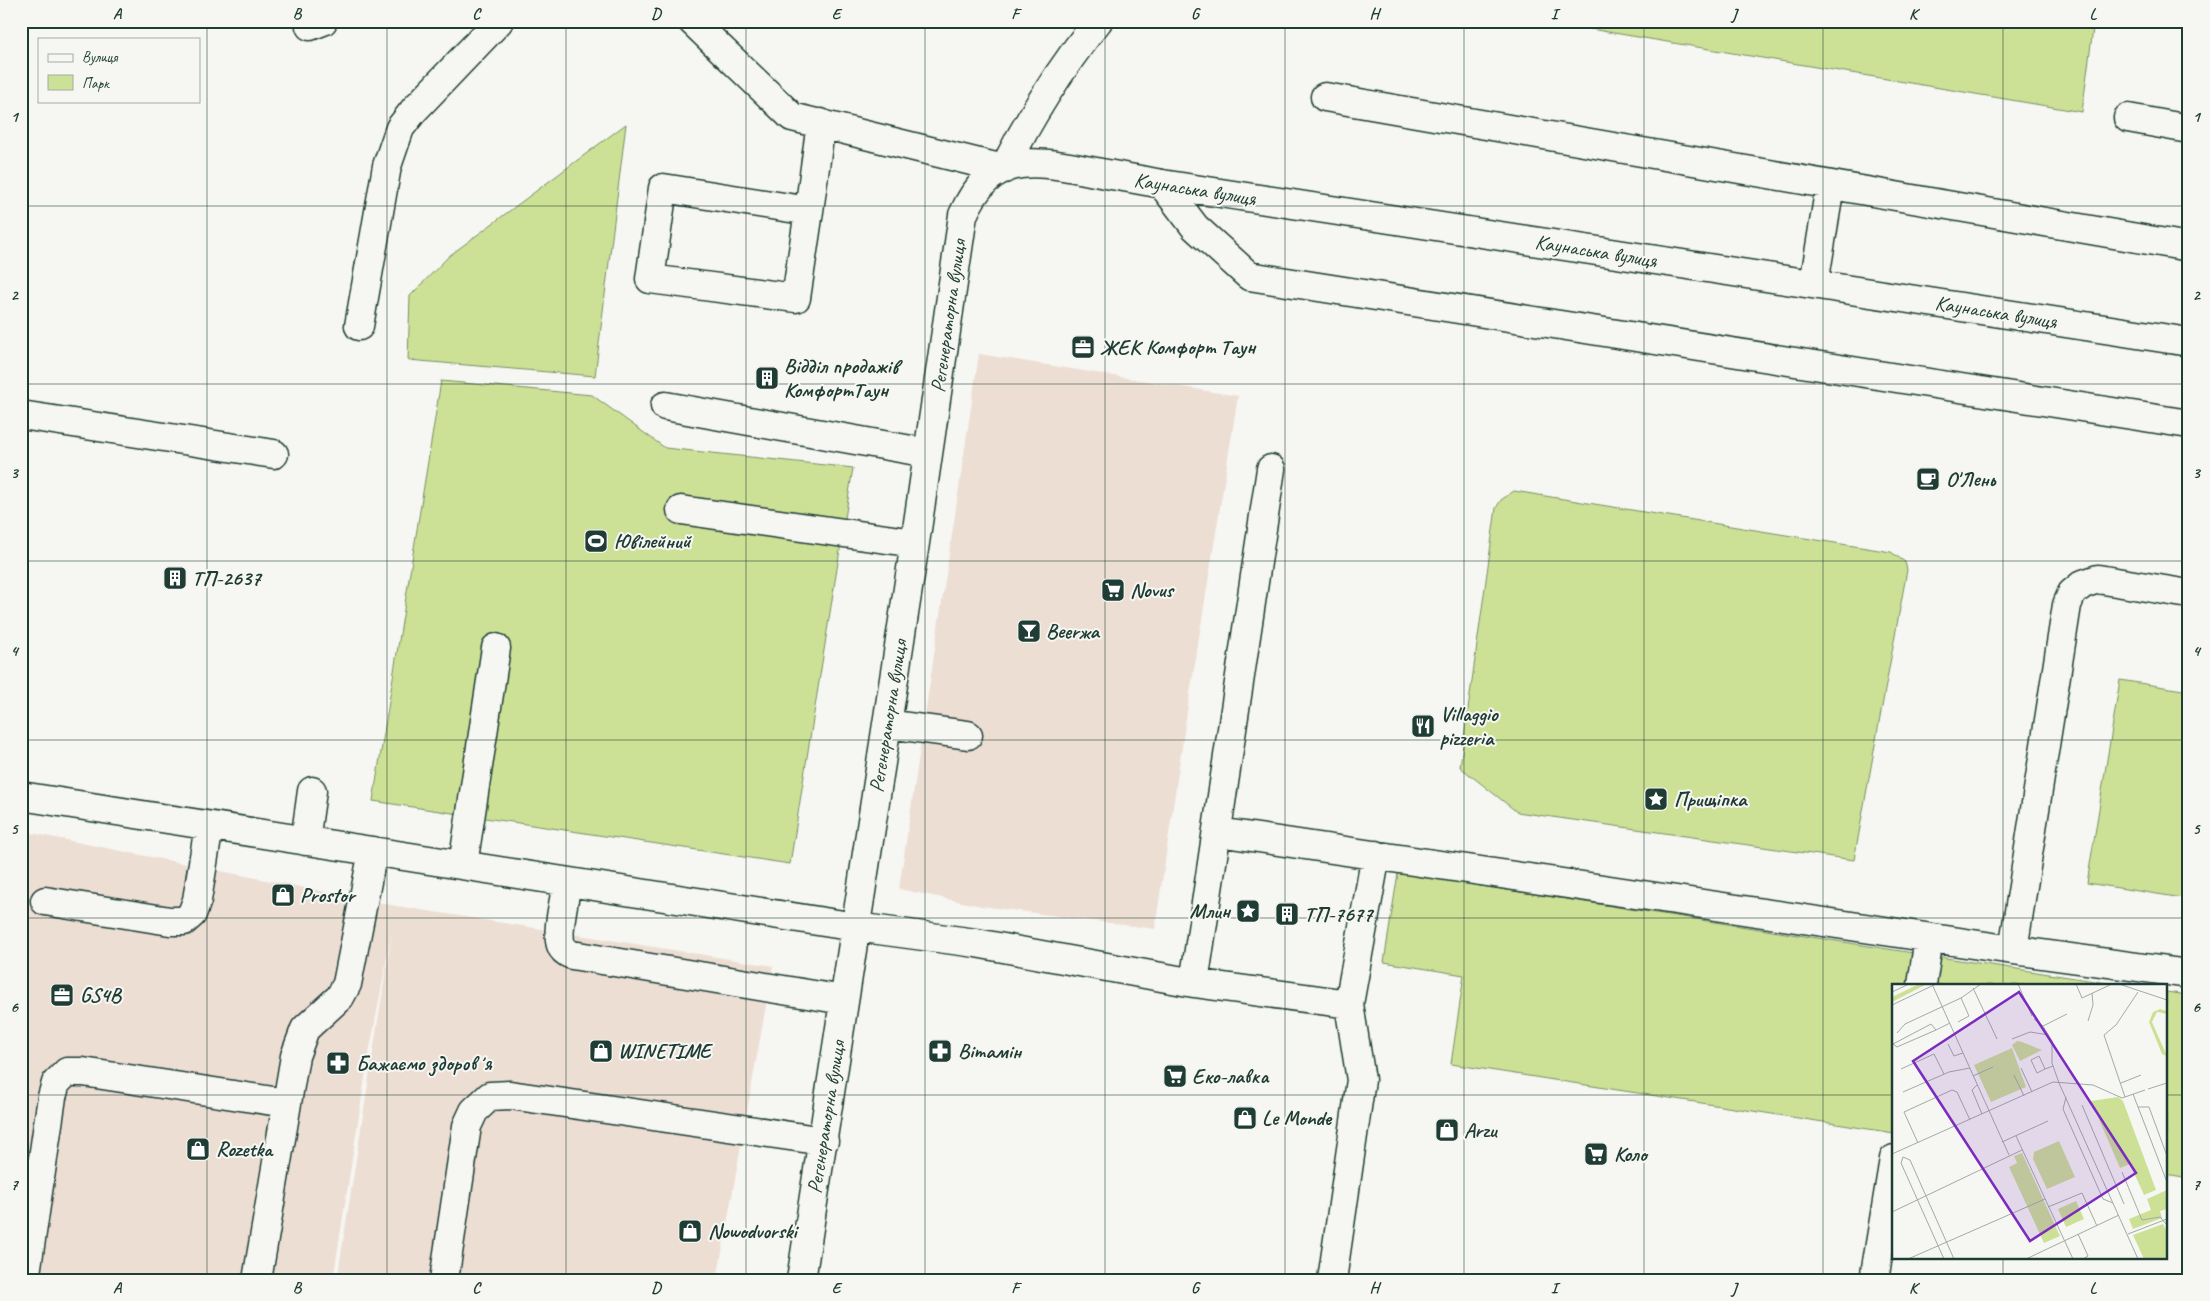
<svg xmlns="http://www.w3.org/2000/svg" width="2210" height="1301" viewBox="0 0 2210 1301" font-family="Caveat,sans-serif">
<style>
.built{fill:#edded3}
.green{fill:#cde196;stroke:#768f65}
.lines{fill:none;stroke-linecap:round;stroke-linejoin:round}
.minor-casing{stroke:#1f3d34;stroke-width:31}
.minor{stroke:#f6f6f2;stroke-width:28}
.grid{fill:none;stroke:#1f3d34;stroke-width:1;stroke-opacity:0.55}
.labels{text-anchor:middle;stroke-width:4;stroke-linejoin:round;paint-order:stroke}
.street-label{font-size:21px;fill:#1f3d34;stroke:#f6f6f2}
.poi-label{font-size:21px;font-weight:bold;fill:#1f3d34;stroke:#f6f6f2;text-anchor:start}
.inset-road{fill:none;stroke:#a0aca6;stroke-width:1}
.view{fill:#7b2cbf;fill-opacity:0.15;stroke:#7b2cbf;stroke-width:2.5}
.inset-edge{fill:none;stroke:#1f3d34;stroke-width:2.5}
.neatline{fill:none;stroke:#1f3d34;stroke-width:2}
.grid-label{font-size:16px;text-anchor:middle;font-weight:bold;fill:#1f3d34}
</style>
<rect width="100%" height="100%" fill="#f6f6f2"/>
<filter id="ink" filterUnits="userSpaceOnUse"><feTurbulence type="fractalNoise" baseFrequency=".02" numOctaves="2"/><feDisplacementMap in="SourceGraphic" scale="10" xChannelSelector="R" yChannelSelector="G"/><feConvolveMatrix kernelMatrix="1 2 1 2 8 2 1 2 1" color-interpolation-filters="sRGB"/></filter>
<g filter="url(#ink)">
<path class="built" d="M979,354L1238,396L1187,712L1155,929L981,906L899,889Z
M21,831L396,906L773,966L717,1280H337L392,932L368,1059L333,1280H21Z"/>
<path class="green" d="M1543,21H2094L2082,112Z
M626,124L595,376L408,360L410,296L449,256Z
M441,381L592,395L665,448L853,468L790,864L373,801Z
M1514,491L1891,552L1905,562L1907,570L1854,860L1517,812L1460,767L1496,508L1501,500Z
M2120,680L2189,691V899L2087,883Z
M1398,873L2120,985H1894V1133L1451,1064L1464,975L1384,962Z
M2166,992L2189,995V1179L2166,1175Z"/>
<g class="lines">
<g class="minor-casing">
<path id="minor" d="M692,21L792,117L1004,169
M310,26L323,21
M1325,97L2189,247
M2128,118L2189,129
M1004,169C1031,114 1060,69 1098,21
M1162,184L1195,227L1249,276L2189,424
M809,211L796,298L650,279L663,188L809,211L821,123
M1814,284L1830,186
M359,326L387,166L400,128L414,110L499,21
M665,406L928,453
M21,415L274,454
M681,510L915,543
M887,724L968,735
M21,796L856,927L976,943L1194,983L1349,1004
M1218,832L2013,950L2189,974
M305,841L312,791
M463,865L496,648
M567,882C565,898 556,931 561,945C563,951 567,953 572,955L844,1000
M45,901L170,921H184L192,914L197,900L209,826
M2013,950L2067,605L2072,593L2083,584L2098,579L2189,594
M1194,983L1271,469
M1922,985L1929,938
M25,1280L52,1097L56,1083L67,1072H83L286,1103
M257,1280L295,1056L305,1029L340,997L347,984L373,851
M444,1280L467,1126L474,1111L490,1096L510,1095L824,1141
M801,1280L915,543L963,215C990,154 1028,159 1085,170C1111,175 1136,179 1162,184L2189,342
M1332,1280L1361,1080L1349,1004L1376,855
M1874,1280L1894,1159"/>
</g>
<use href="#minor" class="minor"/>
</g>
</g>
<path class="grid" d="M207,21V1280M387,21V1280M566,21V1280M746,21V1280M925,21V1280M1105,21V1280M1285,21V1280M1464,21V1280M1644,21V1280M1823,21V1280M2003,21V985M21,206H2189M21,384H2189M21,561H2189M21,740H2189M21,918H2189M21,1095H1894M2166,1095H2189M2003,1257V1280"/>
<defs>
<g id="office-square" transform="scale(1.25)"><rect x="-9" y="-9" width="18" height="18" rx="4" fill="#1f3d34" stroke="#f6f6f2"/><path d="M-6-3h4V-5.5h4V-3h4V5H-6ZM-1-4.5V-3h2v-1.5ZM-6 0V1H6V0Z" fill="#fff"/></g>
<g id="building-square" transform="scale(1.25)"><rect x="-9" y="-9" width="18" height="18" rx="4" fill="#1f3d34" stroke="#f6f6f2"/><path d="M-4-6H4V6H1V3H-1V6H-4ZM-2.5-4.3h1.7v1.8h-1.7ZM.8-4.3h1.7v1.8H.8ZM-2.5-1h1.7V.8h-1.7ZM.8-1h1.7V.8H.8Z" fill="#fff"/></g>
<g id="cafe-square" transform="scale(1.25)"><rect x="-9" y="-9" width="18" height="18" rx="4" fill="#1f3d34" stroke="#f6f6f2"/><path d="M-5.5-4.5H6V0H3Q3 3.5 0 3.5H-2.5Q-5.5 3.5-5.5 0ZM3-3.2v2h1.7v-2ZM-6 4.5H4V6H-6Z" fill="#fff"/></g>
<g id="stadium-square" transform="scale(1.25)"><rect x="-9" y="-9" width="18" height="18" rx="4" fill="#1f3d34" stroke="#f6f6f2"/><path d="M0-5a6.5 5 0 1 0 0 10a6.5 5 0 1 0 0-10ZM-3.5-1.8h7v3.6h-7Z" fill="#fff"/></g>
<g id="supermarket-square" transform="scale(1.25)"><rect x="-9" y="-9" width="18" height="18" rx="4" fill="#1f3d34" stroke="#f6f6f2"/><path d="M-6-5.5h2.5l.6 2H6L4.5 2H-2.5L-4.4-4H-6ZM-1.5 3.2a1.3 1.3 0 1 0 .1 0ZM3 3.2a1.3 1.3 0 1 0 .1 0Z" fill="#fff"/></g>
<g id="bar-square" transform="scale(1.25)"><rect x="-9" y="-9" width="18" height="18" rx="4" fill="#1f3d34" stroke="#f6f6f2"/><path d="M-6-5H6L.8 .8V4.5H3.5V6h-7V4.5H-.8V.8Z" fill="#fff"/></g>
<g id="restaurant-square" transform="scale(1.25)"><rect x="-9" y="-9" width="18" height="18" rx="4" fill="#1f3d34" stroke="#f6f6f2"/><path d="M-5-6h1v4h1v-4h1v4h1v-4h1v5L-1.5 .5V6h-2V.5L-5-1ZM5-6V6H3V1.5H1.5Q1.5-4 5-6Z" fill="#fff"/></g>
<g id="sight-square" transform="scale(1.25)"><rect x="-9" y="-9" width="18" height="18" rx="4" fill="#1f3d34" stroke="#f6f6f2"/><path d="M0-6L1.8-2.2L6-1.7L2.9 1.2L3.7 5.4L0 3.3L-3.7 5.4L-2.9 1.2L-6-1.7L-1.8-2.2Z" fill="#fff"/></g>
<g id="shop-square" transform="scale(1.25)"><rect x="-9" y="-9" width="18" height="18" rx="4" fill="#1f3d34" stroke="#f6f6f2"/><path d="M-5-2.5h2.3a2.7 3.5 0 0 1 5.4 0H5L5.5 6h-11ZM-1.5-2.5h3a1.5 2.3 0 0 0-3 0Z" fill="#fff"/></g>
<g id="pharmacy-square" transform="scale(1.25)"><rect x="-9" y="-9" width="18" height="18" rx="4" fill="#1f3d34" stroke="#f6f6f2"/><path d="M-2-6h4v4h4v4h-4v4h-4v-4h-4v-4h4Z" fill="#fff"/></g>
</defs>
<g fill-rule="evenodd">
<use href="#office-square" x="1083" y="347"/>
<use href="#building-square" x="767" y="378"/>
<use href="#cafe-square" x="1928" y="479"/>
<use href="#stadium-square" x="596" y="541"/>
<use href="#building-square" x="175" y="578"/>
<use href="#supermarket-square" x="1113" y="590"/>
<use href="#bar-square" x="1029" y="631"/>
<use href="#restaurant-square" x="1423" y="726"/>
<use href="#sight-square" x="1656" y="799"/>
<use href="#shop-square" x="283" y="895"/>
<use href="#sight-square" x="1248" y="911"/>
<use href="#building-square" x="1287" y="914"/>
<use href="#office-square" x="62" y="995"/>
<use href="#shop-square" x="601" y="1051"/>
<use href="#pharmacy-square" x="940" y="1051"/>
<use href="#pharmacy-square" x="338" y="1063"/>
<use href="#supermarket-square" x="1175" y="1076"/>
<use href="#shop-square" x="1245" y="1118"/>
<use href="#shop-square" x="1447" y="1130"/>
<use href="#shop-square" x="198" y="1149"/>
<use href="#supermarket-square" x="1596" y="1154"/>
<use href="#shop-square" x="690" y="1231"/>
</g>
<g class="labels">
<g class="street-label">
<text transform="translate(1195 189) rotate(9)" y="7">Каунаська вулиця</text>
<text transform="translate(1596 251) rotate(9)" y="7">Каунаська вулиця</text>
<text transform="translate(1996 312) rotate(9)" y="7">Каунаська вулиця</text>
<text transform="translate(948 316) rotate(-82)" y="7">Регенераторна вулиця</text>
<text transform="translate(888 716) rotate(-81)" y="7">Регенераторна вулиця</text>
<text transform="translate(826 1117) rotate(-81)" y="7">Регенераторна вулиця</text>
</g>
<g class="poi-label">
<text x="1100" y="354">ЖЕК Комфорт Таун</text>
<text x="784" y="373">Відділ продажів<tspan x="784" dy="24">КомфортТаун</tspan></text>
<text x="1946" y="486">О'Лень</text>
<text x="614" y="548">Ювілейний</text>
<text x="192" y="585">ТП-2637</text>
<text x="1130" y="597">Novus</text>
<text x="1046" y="638">Beerжа</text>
<text x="1440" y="721">Villaggio<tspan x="1440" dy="24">pizzeria</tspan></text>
<text x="1674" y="806">Прищіпка</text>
<text x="300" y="902">Prostor</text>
<text x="1230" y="918" text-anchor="end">Млин</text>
<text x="1304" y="921">ТП-7677</text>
<text x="80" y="1002">GS4B</text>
<text x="618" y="1058">WINETIME</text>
<text x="958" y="1058">Вітамін</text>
<text x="356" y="1070">Бажаємо здоровʼя</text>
<text x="1192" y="1083">Еко-лавка</text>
<text x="1262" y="1125">Le Monde</text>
<text x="1464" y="1137">Arzu</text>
<text x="216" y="1156">Rozetka</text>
<text x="1614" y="1161">Коло</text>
<text x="708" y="1238">Nowodvorski</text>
</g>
</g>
<g transform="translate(1892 984)">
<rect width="275" height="275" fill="#f6f6f2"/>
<path d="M27,0H35L0,18V13ZM268,25L275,27V30L265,28L260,38L275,72L270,70L257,38L261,28ZM125,57L130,58L150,66L128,77L120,61ZM120,64L134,103L99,118L82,81ZM226,113L231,117L264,206L252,211L238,180L228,184L199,117ZM167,157L183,193L155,205L141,175L142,168ZM130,169L168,252L152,259L117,183L125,179L122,172ZM275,206V225L268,227L270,234L241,245L237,235L259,226L255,215ZM184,217L192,235L174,243L166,225ZM271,240L275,248V275H252L241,251Z" fill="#cde196"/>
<path class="inset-road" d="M40,0L117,171M126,0L140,32M184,0L190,14L220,0M227,0L275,16M81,4L105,55M0,8L17,0M0,21L44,0M142,35L151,42L160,57V79L167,99L246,275M196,37L201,21L200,9M66,38L77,32L69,14M151,42L175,30M44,46L39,40L1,60L5,63L44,46L58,39M5,49L13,40L69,14L89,0M120,55L138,48L157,51M56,60L62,72L71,69M129,84L140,108M9,85L42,70L52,90M153,85L145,89L139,76L147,72L153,85L161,82M122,91L132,112M81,92L101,83M229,99L249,91M85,101L80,106L90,130M256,105L275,99M11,108L57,88L78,84M241,110L275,198M174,113L171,125L211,215L221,219M233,113L212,51L224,41L246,8M190,121L232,220M246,123H257L275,172M124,152L181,275M110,158L156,137M26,159L12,128L60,106L65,108L78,136M0,170L161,98L201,101L230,114L253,106M230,188L250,236L268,233L275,241M156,223L190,209L205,242M0,228L130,166M186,250L196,272L191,275M236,250L275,235M16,275L153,215M52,275L9,179L11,173L18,176L62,275M134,275L227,231"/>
<path class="view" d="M127,8L244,189L138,257L21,77Z"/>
<rect width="275" height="275" class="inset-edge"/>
</g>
<rect width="2210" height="1301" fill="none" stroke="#f6f6f2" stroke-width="55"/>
<rect x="38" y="38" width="162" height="65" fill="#f6f6f2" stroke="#a0aca6"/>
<rect x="48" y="54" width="25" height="8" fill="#f6f6f2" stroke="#a0aca6"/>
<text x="82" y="62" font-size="15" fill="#1f3d34">Вулиця</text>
<rect x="48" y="75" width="25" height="15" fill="#cde196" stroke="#a0aca6"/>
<text x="82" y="88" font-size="15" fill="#1f3d34">Парк</text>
<rect x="28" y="28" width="2154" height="1246" class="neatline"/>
<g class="grid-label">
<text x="117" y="19">A</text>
<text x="297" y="19">B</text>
<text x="476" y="19">C</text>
<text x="656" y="19">D</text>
<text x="836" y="19">E</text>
<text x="1015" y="19">F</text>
<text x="1195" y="19">G</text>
<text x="1374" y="19">H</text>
<text x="1554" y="19">I</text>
<text x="1734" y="19">J</text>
<text x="1913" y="19">K</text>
<text x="2093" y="19">L</text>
<text x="14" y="122">1</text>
<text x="2196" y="122">1</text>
<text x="14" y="300">2</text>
<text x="2196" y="300">2</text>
<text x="14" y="478">3</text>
<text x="2196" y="478">3</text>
<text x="14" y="656">4</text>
<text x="2196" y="656">4</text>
<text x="14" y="834">5</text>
<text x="2196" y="834">5</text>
<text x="14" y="1012">6</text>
<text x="2196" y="1012">6</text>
<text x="14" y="1190">7</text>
<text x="2196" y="1190">7</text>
<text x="117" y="1293">A</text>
<text x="297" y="1293">B</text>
<text x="476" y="1293">C</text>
<text x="656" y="1293">D</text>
<text x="836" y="1293">E</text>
<text x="1015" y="1293">F</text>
<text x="1195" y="1293">G</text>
<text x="1374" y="1293">H</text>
<text x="1554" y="1293">I</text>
<text x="1734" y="1293">J</text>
<text x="1913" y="1293">K</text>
<text x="2093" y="1293">L</text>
</g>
</svg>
